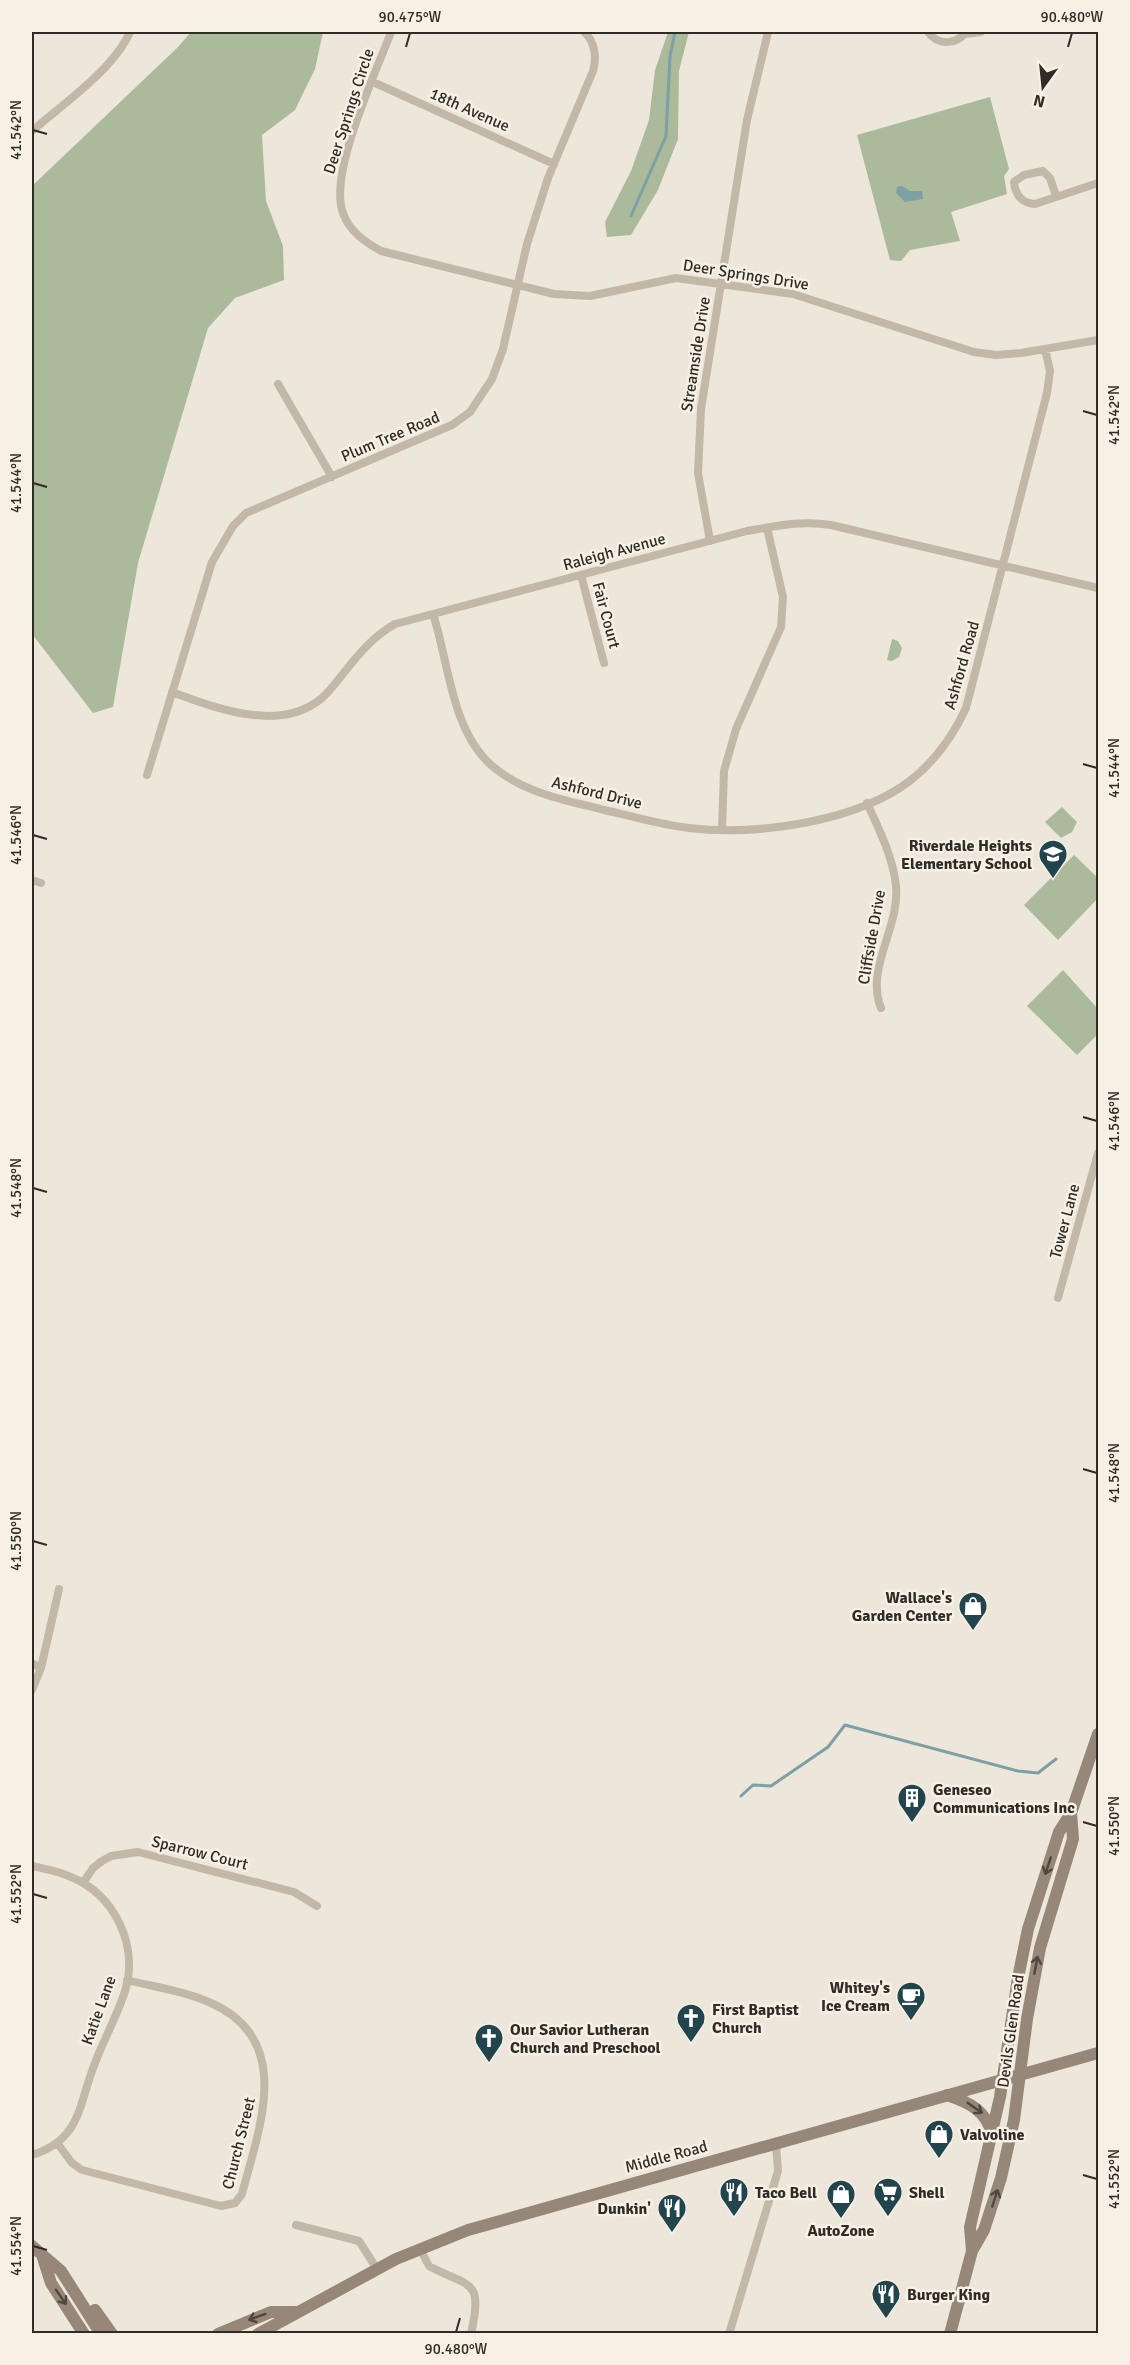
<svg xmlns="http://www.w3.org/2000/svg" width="1130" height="2365" viewBox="0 0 1130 2365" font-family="Signika,sans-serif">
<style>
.green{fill:#acba9c}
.water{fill:#7d9fa6}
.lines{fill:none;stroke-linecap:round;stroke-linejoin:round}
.stream{stroke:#7d9fa6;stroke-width:3}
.street{stroke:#c3b8a7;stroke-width:8}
.secondary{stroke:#968779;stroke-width:12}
.oneway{stroke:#4f4740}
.ticks{fill:none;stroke:#312b27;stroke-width:2}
.labels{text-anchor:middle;stroke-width:5;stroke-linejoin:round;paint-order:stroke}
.street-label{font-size:16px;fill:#312b27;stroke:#f6f0e5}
.poi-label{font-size:16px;font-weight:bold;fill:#312b27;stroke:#f6f0e5;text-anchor:start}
.neatline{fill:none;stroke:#312b27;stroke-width:2}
.ticks-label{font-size:15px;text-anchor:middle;fill:#312b27}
</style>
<rect width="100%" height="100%" fill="#ede6da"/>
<path class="green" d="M191,32H323L315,69L295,110L262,135L266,201L283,246L284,280L235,298L208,328L138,563L113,707L93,713L32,634V186L178,47Z
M668,32H689L679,71L678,139L658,190L631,235L607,237L605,222L631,171L649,120L655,70Z
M990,97L1009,169L1004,176L1007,194L951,212L960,241L910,250L901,261L890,260L857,135Z
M892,639L898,641L902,648L899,657L892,661L887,660Z
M1062,807L1077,822L1072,832L1061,838L1045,822Z
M1074,855L1098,878V898L1058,940L1024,905Z
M1063,970L1098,1009V1034L1077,1055L1027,1006Z"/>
<path class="water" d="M902,186L910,191H922L923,199L905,202L896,193L897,187Z"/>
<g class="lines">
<path class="stream" d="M631,216L666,136L670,56L675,32
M741,1796L753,1785L771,1786L828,1747L845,1725L1018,1771L1038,1773L1056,1759"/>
<path class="street" d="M391,32C376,73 328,173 343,213C349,231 365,242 381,251L554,294L590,296L676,278L793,294L974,352L996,355L1021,353L1098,340
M928,32C938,46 956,45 966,32
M965,34L981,32
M373,82L554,164
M32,131C63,104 113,70 130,32
M1056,196L1050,178L1043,171L1024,175L1014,182C1015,195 1022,203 1035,204L1098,183
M278,384L332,477
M710,541L698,473L701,409L747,120L768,32
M581,575L604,663
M433,614C449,663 451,729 491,765C523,793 565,800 604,810C632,816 660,825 689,828C756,836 857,822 911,780C935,761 953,736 966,708L1047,393L1050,371L1045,349
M172,692C218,709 288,736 328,692C350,667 365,641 395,624L747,531C776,526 802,520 831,525L1098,588
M147,775L212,562L233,526L246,513L452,425L470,412L492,379L503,349L527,244L548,178L593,71C597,58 595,41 584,32
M867,803C879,829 893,857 896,886C900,928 865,968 881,1008
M722,830L724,771L736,729L781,627L783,597L767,528
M32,880L41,883
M1058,1298L1098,1153
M32,1663L41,1668
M32,1690L41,1668L59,1589
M32,1866C45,1869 59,1871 71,1877C115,1895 139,1946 125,1991C117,2016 104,2039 95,2063C78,2105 82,2139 32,2155
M83,1883L93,1868L102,1861L111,1856L138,1852L294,1892L317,1906
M58,2144L72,2163L82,2170L221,2206L235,2203L242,2194C259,2128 295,2040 211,2003C185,1991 154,1987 127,1980
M296,2225L359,2241L377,2269
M420,2249L429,2266C469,2288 484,2277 471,2334
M729,2334L778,2171L776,2144"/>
<path class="secondary" d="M947,2095C968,2102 986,2110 992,2134
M32,2246L61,2271L101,2334
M972,2251L970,2227L1000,2097L1018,1978L1028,1929L1059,1832L1071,1813L1098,1734
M43,2258L51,2283L84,2334
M95,2310L112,2334
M218,2334L271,2312H295
M258,2334L396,2259L468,2230L1098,2053
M950,2334L972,2251L984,2230L1001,2178L1014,2120L1027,2019L1040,1948L1073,1839L1071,1813"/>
</g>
<defs><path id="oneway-shaft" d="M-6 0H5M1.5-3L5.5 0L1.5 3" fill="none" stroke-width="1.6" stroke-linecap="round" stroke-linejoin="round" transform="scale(1.5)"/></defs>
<g class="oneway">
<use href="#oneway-shaft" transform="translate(1048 1866) rotate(108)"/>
<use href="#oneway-shaft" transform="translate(1036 1965) rotate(-79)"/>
<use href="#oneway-shaft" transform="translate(975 2108) rotate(35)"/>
<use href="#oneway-shaft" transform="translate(995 2198) rotate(-72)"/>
<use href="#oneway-shaft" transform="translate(61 2297) rotate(55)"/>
<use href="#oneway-shaft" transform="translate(257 2317) rotate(160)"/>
</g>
<path class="ticks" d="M406,47L410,33M1068,47L1072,33M33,130L47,134M1083,411L1097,415M33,483L47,487M1083,764L1097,768M33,835L47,839M1083,1117L1097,1121M33,1188L47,1192M1083,1469L1097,1473M33,1541L47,1545M1083,1822L1097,1826M33,1894L47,1898M1083,2175L1097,2179M33,2246L47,2250M456,2332L460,2318"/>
<defs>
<g id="school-pin" transform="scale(1.5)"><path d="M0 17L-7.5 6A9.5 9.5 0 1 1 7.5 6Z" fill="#22444c" stroke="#f6f0e5"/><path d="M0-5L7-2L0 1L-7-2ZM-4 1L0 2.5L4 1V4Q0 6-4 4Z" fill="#fff"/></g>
<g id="shop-pin" transform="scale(1.5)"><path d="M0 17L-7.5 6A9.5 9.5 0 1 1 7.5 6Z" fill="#22444c" stroke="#f6f0e5"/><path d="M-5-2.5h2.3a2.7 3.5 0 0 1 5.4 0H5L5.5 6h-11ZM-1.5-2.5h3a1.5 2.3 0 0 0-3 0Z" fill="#fff"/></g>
<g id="building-pin" transform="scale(1.5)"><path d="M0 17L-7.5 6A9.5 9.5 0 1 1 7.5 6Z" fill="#22444c" stroke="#f6f0e5"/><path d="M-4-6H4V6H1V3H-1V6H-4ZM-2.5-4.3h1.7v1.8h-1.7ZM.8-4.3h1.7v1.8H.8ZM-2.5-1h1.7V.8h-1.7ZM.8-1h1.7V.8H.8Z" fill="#fff"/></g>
<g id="cafe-pin" transform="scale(1.5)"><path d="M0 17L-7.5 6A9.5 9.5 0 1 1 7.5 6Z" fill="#22444c" stroke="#f6f0e5"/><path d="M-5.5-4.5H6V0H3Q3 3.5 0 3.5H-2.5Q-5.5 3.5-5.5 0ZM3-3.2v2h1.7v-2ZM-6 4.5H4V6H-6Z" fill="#fff"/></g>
<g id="church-pin" transform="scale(1.5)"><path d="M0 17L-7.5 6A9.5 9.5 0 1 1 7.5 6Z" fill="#22444c" stroke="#f6f0e5"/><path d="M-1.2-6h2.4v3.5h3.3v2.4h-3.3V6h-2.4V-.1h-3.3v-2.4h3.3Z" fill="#fff"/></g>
<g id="restaurant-pin" transform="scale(1.5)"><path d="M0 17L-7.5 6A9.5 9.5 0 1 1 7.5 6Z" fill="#22444c" stroke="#f6f0e5"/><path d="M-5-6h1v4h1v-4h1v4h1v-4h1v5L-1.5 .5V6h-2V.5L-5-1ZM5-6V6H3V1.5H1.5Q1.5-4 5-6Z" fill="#fff"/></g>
<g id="supermarket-pin" transform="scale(1.5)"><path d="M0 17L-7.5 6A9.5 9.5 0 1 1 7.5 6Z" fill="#22444c" stroke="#f6f0e5"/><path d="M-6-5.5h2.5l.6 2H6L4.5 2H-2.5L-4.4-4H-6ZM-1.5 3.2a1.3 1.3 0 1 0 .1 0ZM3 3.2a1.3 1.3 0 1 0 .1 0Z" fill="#fff"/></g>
</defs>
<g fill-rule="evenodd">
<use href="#school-pin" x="1053" y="854"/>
<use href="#shop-pin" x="973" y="1606"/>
<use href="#building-pin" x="912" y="1798"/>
<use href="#cafe-pin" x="911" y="1996"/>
<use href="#church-pin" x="691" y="2018"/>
<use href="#church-pin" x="489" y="2038"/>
<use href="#shop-pin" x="939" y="2134"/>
<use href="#restaurant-pin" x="734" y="2192"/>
<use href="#supermarket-pin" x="888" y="2192"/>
<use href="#shop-pin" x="841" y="2194"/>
<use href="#restaurant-pin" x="672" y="2208"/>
<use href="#restaurant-pin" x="886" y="2294"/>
</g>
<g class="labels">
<g class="street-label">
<text transform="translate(470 109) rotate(24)" y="6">18th Avenue</text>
<text transform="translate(348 111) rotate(-72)" y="6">Deer Springs Circle</text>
<text transform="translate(746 274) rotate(9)" y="6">Deer Springs Drive</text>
<text transform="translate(695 354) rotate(-81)" y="6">Streamside Drive</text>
<text transform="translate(390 436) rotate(-23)" y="6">Plum Tree Road</text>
<text transform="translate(614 551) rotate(-15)" y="6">Raleigh Avenue</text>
<text transform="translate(607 615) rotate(75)" y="6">Fair Court</text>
<text transform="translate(961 665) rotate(-74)" y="6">Ashford Road</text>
<text transform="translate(597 792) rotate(14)" y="6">Ashford Drive</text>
<text transform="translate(871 937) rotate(-80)" y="6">Cliffside Drive</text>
<text transform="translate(1064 1221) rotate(-75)" y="6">Tower Lane</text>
<text transform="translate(200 1852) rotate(14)" y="6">Sparrow Court</text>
<text transform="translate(98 2010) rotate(-70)" y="6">Katie Lane</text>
<text transform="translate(1010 2031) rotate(-82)" y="6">Devils Glen Road</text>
<text transform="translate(238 2143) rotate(-76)" y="6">Church Street</text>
<text transform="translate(666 2156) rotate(-15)" y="6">Middle Road</text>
</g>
<g class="poi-label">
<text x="1032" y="851" text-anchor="end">Riverdale Heights<tspan x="1032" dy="18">Elementary School</tspan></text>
<text x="952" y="1603" text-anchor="end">Wallace's<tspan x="952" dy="18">Garden Center</tspan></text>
<text x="933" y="1795">Geneseo<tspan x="933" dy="18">Communications Inc</tspan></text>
<text x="890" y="1993" text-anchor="end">Whitey's<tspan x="890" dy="18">Ice Cream</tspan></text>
<text x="712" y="2015">First Baptist<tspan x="712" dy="18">Church</tspan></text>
<text x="510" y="2035">Our Savior Lutheran<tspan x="510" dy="18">Church and Preschool</tspan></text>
<text x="960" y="2140">Valvoline</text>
<text x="755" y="2198">Taco Bell</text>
<text x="909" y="2198">Shell</text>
<text x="651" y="2214" text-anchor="end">Dunkin'</text>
<text x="841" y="2236" text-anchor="middle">AutoZone</text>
<text x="907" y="2300">Burger King</text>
</g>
</g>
<rect width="1130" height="2365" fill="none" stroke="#f6f0e5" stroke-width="66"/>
<g transform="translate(1043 87) rotate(195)" stroke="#f6f0e5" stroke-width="4.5" paint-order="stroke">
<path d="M0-4.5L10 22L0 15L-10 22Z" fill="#312b27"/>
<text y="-9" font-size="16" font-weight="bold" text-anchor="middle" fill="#312b27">N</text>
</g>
<rect x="33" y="33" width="1064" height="2299" class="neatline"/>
<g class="ticks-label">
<text x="410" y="22">90.475°W</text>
<text x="1072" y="22">90.480°W</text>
<text transform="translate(16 130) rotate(-90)" y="5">41.542°N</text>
<text transform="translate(1114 415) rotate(-90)" y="5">41.542°N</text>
<text transform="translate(16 483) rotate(-90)" y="5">41.544°N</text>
<text transform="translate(1114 768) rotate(-90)" y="5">41.544°N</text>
<text transform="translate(16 835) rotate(-90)" y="5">41.546°N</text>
<text transform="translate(1114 1121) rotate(-90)" y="5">41.546°N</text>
<text transform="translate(16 1188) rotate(-90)" y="5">41.548°N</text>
<text transform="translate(1114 1473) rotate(-90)" y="5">41.548°N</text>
<text transform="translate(16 1541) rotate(-90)" y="5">41.550°N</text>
<text transform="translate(1114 1826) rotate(-90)" y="5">41.550°N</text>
<text transform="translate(16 1894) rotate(-90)" y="5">41.552°N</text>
<text transform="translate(1114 2179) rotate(-90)" y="5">41.552°N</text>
<text transform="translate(16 2246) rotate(-90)" y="5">41.554°N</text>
<text x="456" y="2354">90.480°W</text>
</g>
</svg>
